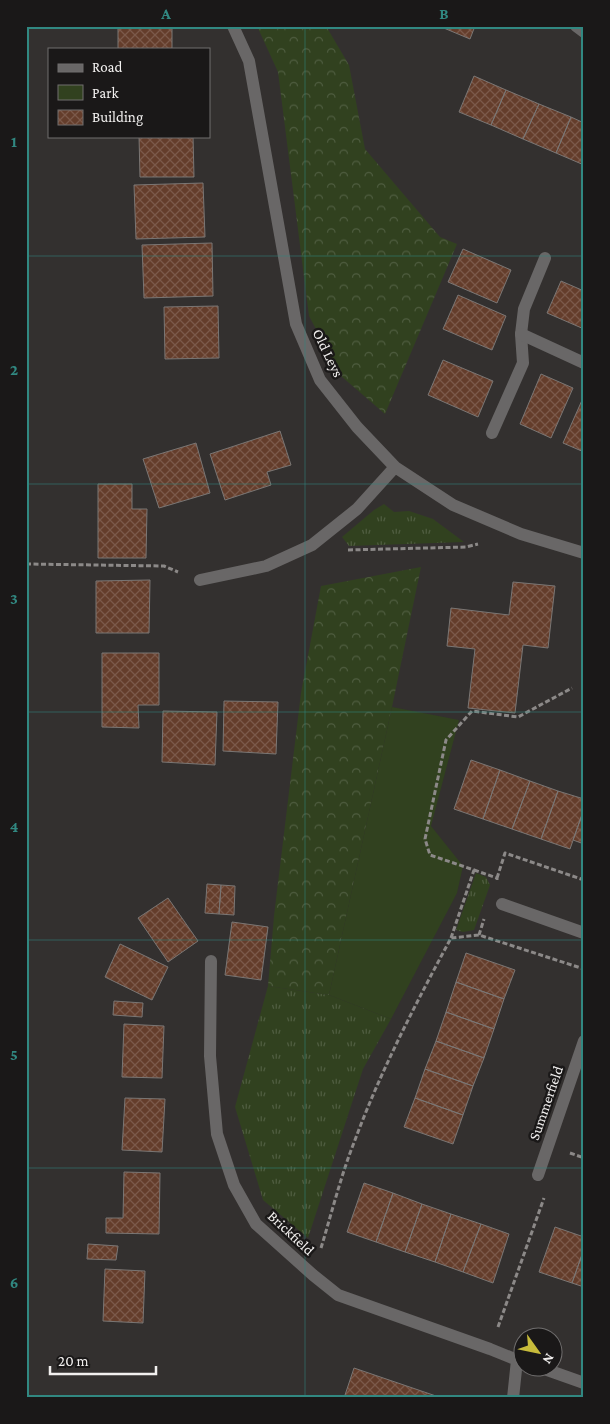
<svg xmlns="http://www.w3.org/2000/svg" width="610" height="1424" viewBox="0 0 610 1424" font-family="'Crimson Pro',serif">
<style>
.grass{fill:url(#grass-tufts)}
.forest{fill:url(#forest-crowns)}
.green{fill:#31411f}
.building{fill:url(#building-cross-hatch);stroke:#7a7674}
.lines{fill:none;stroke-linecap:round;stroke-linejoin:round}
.path{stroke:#8c8988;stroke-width:3;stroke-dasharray:5 2.5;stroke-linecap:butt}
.lane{stroke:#696767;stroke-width:12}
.street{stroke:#696767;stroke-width:12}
.grid{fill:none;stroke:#318881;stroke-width:1;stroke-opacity:0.55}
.labels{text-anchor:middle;stroke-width:5;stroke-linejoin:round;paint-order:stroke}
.street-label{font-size:15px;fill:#f2f0ef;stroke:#1a1818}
.neatline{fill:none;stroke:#318881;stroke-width:2}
.grid-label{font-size:16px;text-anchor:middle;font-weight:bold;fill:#318881}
</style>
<defs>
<pattern id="grass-tufts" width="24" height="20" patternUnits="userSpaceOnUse" patternTransform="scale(1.25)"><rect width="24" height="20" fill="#31411f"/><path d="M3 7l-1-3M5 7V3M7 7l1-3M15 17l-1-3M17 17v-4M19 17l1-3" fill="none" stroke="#4f5d40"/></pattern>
<pattern id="forest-crowns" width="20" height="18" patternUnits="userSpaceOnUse" patternTransform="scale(1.25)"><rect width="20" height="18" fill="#31411f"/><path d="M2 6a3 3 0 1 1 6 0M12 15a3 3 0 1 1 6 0" fill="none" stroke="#4f5d40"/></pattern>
<pattern id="building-cross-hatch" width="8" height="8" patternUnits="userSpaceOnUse" patternTransform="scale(1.25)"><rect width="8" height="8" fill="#643d2b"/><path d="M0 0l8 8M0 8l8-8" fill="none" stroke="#7b594a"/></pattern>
</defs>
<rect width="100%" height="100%" fill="#33302f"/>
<path class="grass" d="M384,504L394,512L409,511L433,519L464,542L349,546L342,537L374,510Z
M476,873L486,877L490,885L474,930L463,932L456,930Z
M268,986L329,995L391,1019L363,1069L308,1238L263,1200L235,1107Z"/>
<path class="forest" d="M257,26H326L349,65L365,149L440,237L457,244L385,414L341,376L309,316L278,72Z
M421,567L392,707L329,995L268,986L274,916L301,693L321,586Z"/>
<path class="green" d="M392,707L459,720L431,826L463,866L457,893L391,1019L329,995Z"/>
<path class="building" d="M118,26H172V49H118Z
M439,26H475L470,39Z
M474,76L506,90L491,125L459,112Z
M506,90L539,104L523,139L491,125Z
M539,104L571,117L556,153L523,139Z
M571,117L584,123V165L556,153Z
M139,136H193L194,177H140Z
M203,183L205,237L136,239L134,185Z
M212,243L213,296L144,298L142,245Z
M463,249L511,270L497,303L448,282Z
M561,281L584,291V329L547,313Z
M458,295L506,316L492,350L443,329Z
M218,306L219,358L165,359L164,307Z
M443,360L493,381L478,417L428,395Z
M541,374L573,388L551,438L520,424Z
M583,398H584V452L563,443Z
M280,431L291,465L267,472L271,485L225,500L210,454Z
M196,443L210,493L159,508L143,459Z
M98,484H132V509H147L146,558H98Z
M150,580L149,633H96V581Z
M513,582L555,586L548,648L523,645L515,713L468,708L475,649L447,646L451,608L509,615Z
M102,653H159V705H138L139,728L102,727Z
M224,701L278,702L276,754L223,751Z
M163,711L217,712L215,765L162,762Z
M471,760L500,770L483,819L454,809Z
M500,770L530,781L512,829L483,819Z
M530,781L558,791L541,839L512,829Z
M558,791L584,799V809L570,849L541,839Z
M584,809V844L573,840Z
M207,884L221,885L219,914L205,913Z
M221,885L235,886L234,915L219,914Z
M168,898L198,941L168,962L138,918Z
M232,922L268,927L261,980L225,975Z
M120,944L168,967L152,1000L105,977Z
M466,953L515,970L504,999L456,982Z
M456,982L504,999L494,1029L446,1012Z
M114,1001L143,1003L142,1017L113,1015Z
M446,1012L494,1029L484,1058L436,1041Z
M124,1024L164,1026L162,1078L122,1077Z
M436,1041L484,1058L473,1086L425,1069Z
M425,1069L473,1086L463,1115L415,1098Z
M125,1098L165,1099L162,1152L122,1150Z
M415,1098L463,1115L453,1144L404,1127Z
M124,1172L160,1173L159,1234L106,1233V1218H123Z
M364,1183L393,1193L376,1242L347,1232Z
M393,1193L422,1204L405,1252L376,1242Z
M422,1204L451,1214L435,1262L405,1252Z
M451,1214L481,1224L463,1272L435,1262Z
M481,1224L509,1234L493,1283L463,1272Z
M555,1227L584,1237V1249L572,1283L539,1272Z
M88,1244L118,1246L116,1260L87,1259Z
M584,1249V1287L572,1283Z
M105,1269L145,1271L143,1323L103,1321Z
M354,1368L436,1396L435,1398H344Z"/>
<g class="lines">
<path class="path" d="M348,550L466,547L478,544
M26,564L164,566L178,572
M474,870L497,878V880
M497,878L505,853L584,880
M479,935L484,919
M451,938L474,870L430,855L425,839L446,740L472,711L518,717L572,688
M570,1153L584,1158
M321,1248C332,1212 341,1175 355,1140C381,1070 416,1003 451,938L479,935L584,969
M498,1327L544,1198"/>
<path class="lane" d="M492,433L523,363L521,334L524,309L545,258"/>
<path class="street" d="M233,26L249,61L296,324L320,380L357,427L395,467L453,505L521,534L584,553
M576,26L584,32
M521,334L584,363
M200,580L266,566L312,545L357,509L395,467
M502,904L584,933
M211,961L210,1056L217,1134L234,1185L256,1224L313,1275L338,1295L490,1349L522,1362
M538,1175L584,1041
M536,1366L584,1383
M513,1398L517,1360"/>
</g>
<path class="grid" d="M305,26V1398M26,256H584M26,484H584M26,712H584M26,940H584M26,1168H584"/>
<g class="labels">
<g class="street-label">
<text transform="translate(328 353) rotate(64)" y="5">Old Leys</text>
<text transform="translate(546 1103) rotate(-71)" y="5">Summerfield</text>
<text transform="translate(291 1233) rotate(43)" y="5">Brickfield</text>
</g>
</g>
<rect width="610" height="1424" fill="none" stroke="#1a1818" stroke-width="55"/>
<rect x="48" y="48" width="162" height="90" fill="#1a1818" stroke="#706e6e"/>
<rect x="58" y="64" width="25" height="8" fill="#696767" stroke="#706e6e"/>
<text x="92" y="72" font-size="15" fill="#f2f0ef">Road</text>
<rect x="58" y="85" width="25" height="15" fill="#31411f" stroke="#706e6e"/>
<text x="92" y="98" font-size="15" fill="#f2f0ef">Park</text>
<rect x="58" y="110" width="25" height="15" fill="url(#building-cross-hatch)" stroke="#706e6e"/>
<text x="92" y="122" font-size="15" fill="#f2f0ef">Building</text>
<g transform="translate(538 1352) rotate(123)"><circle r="24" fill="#1a1818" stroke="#706e6e"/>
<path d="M0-4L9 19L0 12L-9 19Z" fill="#c7bb3b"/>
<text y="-8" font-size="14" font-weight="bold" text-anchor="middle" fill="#f2f0ef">N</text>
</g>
<path d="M50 1366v8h106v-8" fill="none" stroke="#f2f0ef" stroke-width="2.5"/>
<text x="58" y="1366" font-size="15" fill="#f2f0ef" stroke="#1a1818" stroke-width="4" paint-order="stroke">20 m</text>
<rect x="28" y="28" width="554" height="1368" class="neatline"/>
<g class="grid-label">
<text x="166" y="19">A</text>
<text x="444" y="19">B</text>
<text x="14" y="147">1</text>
<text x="14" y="375">2</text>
<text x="14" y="604">3</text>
<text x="14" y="832">4</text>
<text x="14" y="1060">5</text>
<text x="14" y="1288">6</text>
</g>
</svg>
